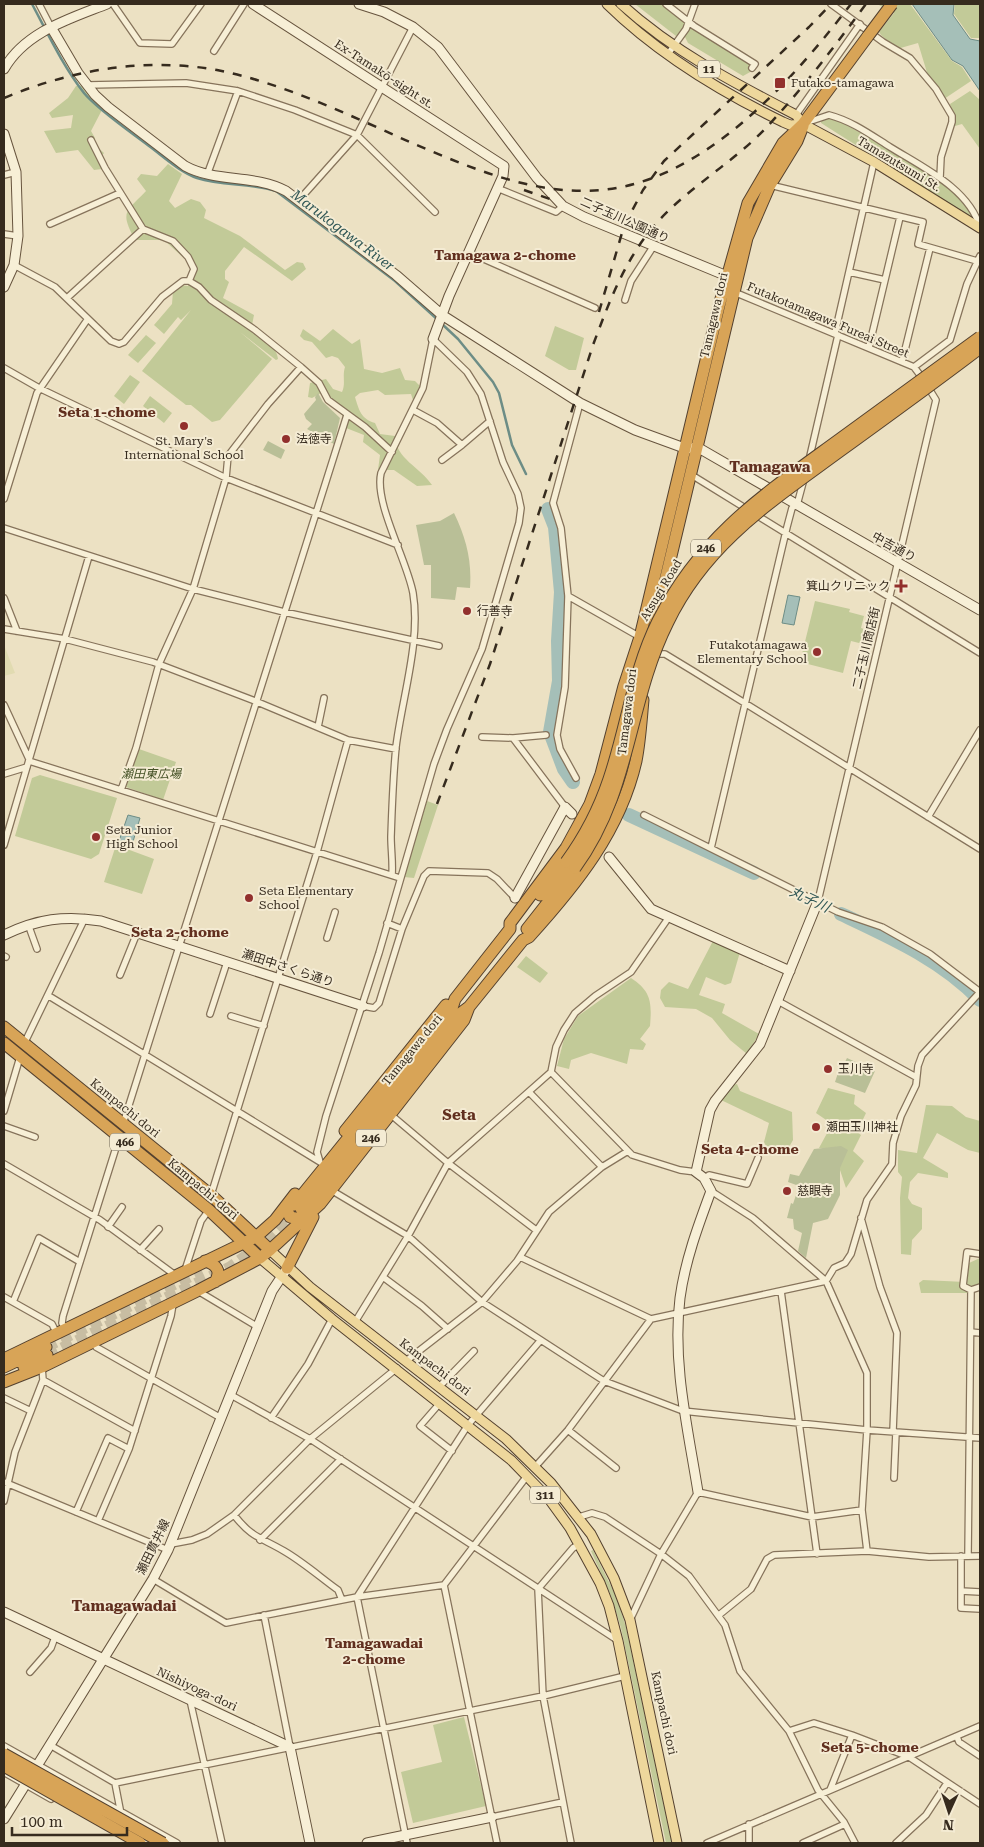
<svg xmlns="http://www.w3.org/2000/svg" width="984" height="1847" viewBox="0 0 984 1847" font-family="'Roboto Serif','Noto Sans JP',serif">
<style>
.farmland{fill:#e1dbb1}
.green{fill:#c2ca98}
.cemetery{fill:#b9bf97}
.water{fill:#a5bfb8;stroke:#6d8d86}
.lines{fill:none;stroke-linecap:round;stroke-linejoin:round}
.stream{stroke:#6d8d86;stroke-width:2.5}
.river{stroke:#a5bfb8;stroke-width:14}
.highway-tunnel{stroke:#c8bda2;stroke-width:11;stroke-dasharray:11 5.5;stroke-linecap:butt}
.street-casing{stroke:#86735b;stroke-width:8}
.secondary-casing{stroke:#67543e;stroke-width:11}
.primary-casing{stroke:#54412f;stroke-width:11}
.highway-casing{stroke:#54412f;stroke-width:13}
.street{stroke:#f7efd6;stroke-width:5.5}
.secondary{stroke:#f7efd6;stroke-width:9}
.primary{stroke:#eed79c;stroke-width:9}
.highway{stroke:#d8a457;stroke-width:11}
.rail{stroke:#362b1e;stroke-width:2.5;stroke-dasharray:9 9;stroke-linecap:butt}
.highway-bridge-casing{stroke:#54412f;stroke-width:13;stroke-linecap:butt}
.highway-bridge{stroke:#d8a457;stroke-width:11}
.poi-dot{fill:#92302d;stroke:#f4ebd3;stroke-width:2}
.labels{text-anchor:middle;stroke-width:4;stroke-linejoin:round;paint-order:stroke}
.shield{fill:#f4ebd3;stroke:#6f6554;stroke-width:1}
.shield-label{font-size:11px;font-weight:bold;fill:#362b1e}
.street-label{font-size:12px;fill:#362b1e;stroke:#f4ebd3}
.poi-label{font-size:12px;fill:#362b1e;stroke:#f4ebd3;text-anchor:start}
.park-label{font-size:12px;font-style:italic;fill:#455226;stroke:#f4ebd3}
.water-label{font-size:14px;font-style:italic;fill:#2e5554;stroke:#f4ebd3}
.neighbourhood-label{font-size:14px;font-weight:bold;fill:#612f1f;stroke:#f4ebd3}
.quarter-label{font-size:15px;font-weight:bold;fill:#612f1f;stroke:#f4ebd3}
</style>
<rect width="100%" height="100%" fill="#ece1c3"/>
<path class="farmland" d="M4,645L15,673L4,676Z"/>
<path class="green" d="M635,4H663L687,22L680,35L676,36Z
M877,4H910L952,61L962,67L971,81L944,99L929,79L918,43L897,49L881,35L879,32L894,13Z
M955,4H980V38H971L954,14Z
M690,29H694L751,65L749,69L752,71L743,76L688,43L684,35Z
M86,85L104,106L91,131L95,138V145L104,153L99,159L102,169L94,170L78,150L56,153L44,131L71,128L73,115L52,118L49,113L68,98L76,86Z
M970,91L980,100V149L962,124L955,126L950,104Z
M830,118L843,123C884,147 949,175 973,217L968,216L821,123V120Z
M168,164L182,174L169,201L175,208L191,199L200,202L206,210L204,218L240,236L285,270L297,262L303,263L306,269L292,281L244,247L225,271V279L229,282L223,298L254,315L251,330C261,338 277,346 278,359L276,360L240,332L272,359L220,420L212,422L191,405H186L142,371L191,310L181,320L178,317L164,334L154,325L172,304L173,291L181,285L188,286L194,276L187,261L164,240H135C120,211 125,213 146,191L137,179L141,174L157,176Z
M555,326L584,338L576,370H569L545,356Z
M303,329L320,341L333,329L352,344L360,339L364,369L382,373L400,368L405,380L415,381L420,386L414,403L411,394L385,395L378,390L360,393L355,397C359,410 361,419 375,423L380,434L395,436C395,458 421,468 432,485L417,486L394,470H378L380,455L363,442L364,435L346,428L342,415L325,401L321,393L312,398L308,397L310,383L326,379L333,389L342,392C346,384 342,376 345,367L338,358L332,356L326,358L312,342L304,340L300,336Z
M146,335L156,343L138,363L128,355Z
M130,375L140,382L124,404L114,396Z
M150,396L172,413L164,423L143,406Z
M815,601L850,609L849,612L864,616L861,628L870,631L867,645L851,641L843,673L800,662Z
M139,749L176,762L163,800L126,787Z
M40,775L117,798L99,854L91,859L15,836L32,778Z
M427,801L438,805L414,878L404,877Z
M116,845L154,859L142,894L104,882Z
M714,939L740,952L731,983L725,985L706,977L699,995L725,1004L722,1013L759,1034L747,1054L730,1040L712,1018L696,1009L665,1007L660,998L661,990L669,982L688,989Z
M526,956L548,973L540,983L517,967Z
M631,978C651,991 652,1002 650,1026L640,1039L646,1044L643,1050L630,1049L627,1064L591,1053L571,1060L569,1069L557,1066L564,1039L578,1016Z
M737,1084L740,1091L792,1112L793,1140L784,1156L768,1150L764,1142L769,1123L721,1100L733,1085Z
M828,1088L855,1095L854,1104L866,1113L857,1132L861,1135L853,1151L864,1161L846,1188L838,1164L844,1150L819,1148L832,1124L816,1113Z
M926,1105L952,1106L966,1117L980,1121V1153L968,1150L937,1133L923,1158L948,1173V1178L918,1173L910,1182L908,1198L912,1204L922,1208V1229L912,1240L911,1255L901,1254L900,1198L902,1177L898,1172V1150L917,1153Z
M980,1258V1290L974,1293H921L919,1283L923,1280L965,1282L969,1263Z
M593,1550L616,1596L626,1627L672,1843H666L621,1628L611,1596L591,1551Z
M464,1717L486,1806L413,1823L401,1772L442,1762L433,1725Z"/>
<path class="cemetery" d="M318,393L323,402L340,418L334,444L307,429L312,424L306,419L304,414L316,400L315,397Z
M268,441L285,450L281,459L263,450Z
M454,513C466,538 472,560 470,588L457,587L455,600L431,598V565H424L416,525L440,521Z
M847,1058L875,1071L865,1093L835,1082L842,1061L845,1062Z
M841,1146L848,1150L840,1168V1195L828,1219L813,1223L806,1258L798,1251L802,1233L794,1229L793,1219L787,1218L791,1203L793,1204L799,1186L788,1182L790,1174L799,1176L814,1149Z"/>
<path class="water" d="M912,4H954L953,15L970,39L980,41V91L963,66L952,60Z
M788,595L800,597L794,625L782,623Z
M128,815L140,818L132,845L119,841Z"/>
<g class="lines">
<path class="stream" d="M32,4C48,34 63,66 84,93C97,109 132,133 149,146C164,157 180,172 197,178C223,186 250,183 276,191L395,281L438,320
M442,324L458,339L493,382L499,393L512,445L526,474"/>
<path class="river" d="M548,509L555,527L561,592L558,641L559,681L550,732L564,769L573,782
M629,815L754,873
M841,914C890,937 942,960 980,1000"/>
<path class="highway-tunnel" d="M46,1347L202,1271
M47,1355L230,1267L269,1239L298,1211"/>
<g class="street-casing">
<path id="street" d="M39,4L51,27
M113,4L140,43L172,44L201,4
M666,4L694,26L755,64L752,68
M831,4L883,42L910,58L936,89L952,116V122L941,157L940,178
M214,51L244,4
M668,54L686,29L695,4
M88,85L186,83L238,91L295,110L357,135L435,212
M796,115L860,24
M808,122L829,115C852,121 871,135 890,147C922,167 970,189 980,228
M91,140L105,168L143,229L173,241L188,257L194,269L189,281L199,287L211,300L255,330L301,367L319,383L328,400L365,427L392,452
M4,175L16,172
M207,175L238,91
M770,185L923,222L918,244L977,261
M497,188L556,212L563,206
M299,200L357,135L413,27
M50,224L120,193
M4,234L18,236
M468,252L595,308
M14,265L55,287L111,341L119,344L124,342L162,297L183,281H189
M849,272L885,280
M734,292L914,367L923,379
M67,298L143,229
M625,300L631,281L653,247
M835,333L874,162
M869,347L900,217
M902,362L930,248
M914,367L950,340L967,284L980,256
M4,368L39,388L226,478L398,545
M413,410L437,423L462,445L490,421
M442,460L462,445
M809,460L838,335
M690,474L980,653
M4,499L37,393L87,320
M4,528L193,589L284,612L439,646
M568,596L640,637
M4,598L17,631
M4,629L65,639L153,662L255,701L348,740L396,749
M653,654H665L693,671L980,849
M4,705L29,759
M318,727L324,698
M546,735L513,738L565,807
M482,737L513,738
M29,761L400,878
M4,774L27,767
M576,778L560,749L557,735L565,687L568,596L561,528L553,503L580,403
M121,790L136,748L159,664L193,589L226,478L228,456L268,404L301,367
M644,815L838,912L882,927L930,954L980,992
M928,817L980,730
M4,845L89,556
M711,848L787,527L792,508L797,505L804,479
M818,901L936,400L928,387
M387,923L402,929
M28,924L37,949
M327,938L335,912
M4,956L6,957
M120,975L137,933
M49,996L320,1162
M778,1001L916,1077
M363,1006L374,1008L379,1003L402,929L424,876L429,871L488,873L497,879L516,899
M210,1014L227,962
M231,1016L264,1026
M24,1044L85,918
M551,1072L632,1155L680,1170L696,1172
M529,1092L602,1167
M4,1111L20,1057
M390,1114L448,1163L536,1230
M123,1124L347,415
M4,1126L35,1137
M320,1162L317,1152L326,1116L379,953L434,764L447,729L482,649L519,523L521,508L518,494L503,462L481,394L467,372L433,339L423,388L381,473C374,503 407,560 413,593C421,641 402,698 396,747C393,777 392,807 391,837C391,850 393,862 392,875
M4,1164L100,1220L175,1275
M704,1178L709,1175L747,1184L758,1158
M331,1190L408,1236L482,1302L604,1381L683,1411L867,1430L980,1438
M711,1191L753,1218L826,1281L867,1373V1430L862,1510L867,1551
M211,1195L317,852L348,740
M861,1218L880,1287L897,1333L893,1431
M108,1227L122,1207
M140,1250L159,1229
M980,1254L967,1252L963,1286L971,1290L980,1287
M520,1257L651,1319L826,1281L834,1268L845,1263L851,1254L867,1200L892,1164L893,1143L901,1116L916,1085L918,1066L922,1055L980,992
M185,1270L201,1221L209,1210
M383,1277L422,1306L448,1329
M198,1291L258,1327
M781,1291L817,1554
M4,1297L52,1324L56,1332
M13,1302L39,1238L80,1262
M355,1322L408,1236L448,1163L551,1072L556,1047L564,1030L575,1013L595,996L631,972L669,917
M65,1328L62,1323L63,1316L119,1138
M971,1332L980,1333
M93,1341L96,1347L221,1418
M406,1361L482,1302L517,1261L549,1212L602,1167L628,1151
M43,1380L135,1431
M439,1387L474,1351
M231,1395L310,1439L617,1640
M4,1398L31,1411
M440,1403L420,1426L452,1451
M271,1418L308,1364L332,1319
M568,1430L616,1468
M535,1467L568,1430L651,1319
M894,1478L896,1432
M4,1482L168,1550
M4,1501L15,1452L43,1380L42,1367
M76,1512L108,1438L129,1449
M234,1515C252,1538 260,1537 284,1551C303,1562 320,1577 338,1590L342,1600
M579,1517L592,1513L605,1517L661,1554L689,1576L725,1625L740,1671L789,1731L818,1790L844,1822L855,1843
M98,1521L129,1449L171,1316L173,1304
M260,1540L341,1459
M171,1544L192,1540L207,1534L234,1515L310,1439L397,1368
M961,1556V1608L980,1609
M968,1556L971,1290
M153,1579L226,1623L357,1597L444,1585
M961,1591L980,1592
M264,1615L290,1747
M719,1615L751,1589L767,1559L774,1555L867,1551L929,1557L980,1556
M630,1620L661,1554L698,1492L812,1517L862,1510
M30,1672L51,1648L55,1637
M190,1700L222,1843
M789,1731L814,1723L852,1735L909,1757L980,1804
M957,1737L959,1742L980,1756
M50,1745L115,1783L543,1696L625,1676
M4,1746L177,1843
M7,1774L51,1799
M115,1783L121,1814
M830,1790L852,1735
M492,1817L563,1802
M407,1843L357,1597L468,1425L540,1341
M497,1843L444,1585L527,1476
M571,1843L543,1696L538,1589L573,1548L580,1544
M707,1843L980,1726
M749,1843V1824
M803,1843L845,1824
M896,1843L926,1815L947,1783"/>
</g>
<g class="secondary-casing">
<path id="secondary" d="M253,4L504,166L503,176L449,296L433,339
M359,4L384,12L413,27L438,47L537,178L563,206L584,217L727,276L729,282
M51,27L78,73L95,95L108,107L185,166C216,183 255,174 286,191L396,275L442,315L580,403L635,430L687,449L697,447L980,610
M4,69C25,32 69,19 107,4
M4,134L16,172L18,236L14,265L4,287
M609,857L651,909L790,971
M515,898L565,807L572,814
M4,935C37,919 65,915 101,921L363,1006
M698,1492C688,1429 672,1363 680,1298C685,1261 698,1226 711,1191L704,1178L696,1172L710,1110L715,1101L760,1044L818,901
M4,1612L290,1747L310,1843
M4,1819L153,1579L168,1550L272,1291L286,1270
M367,1843L492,1817"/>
</g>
<g class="primary-casing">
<path id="primary" d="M607,4C657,53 719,91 783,122L790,125L803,124
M621,4C673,51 734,83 796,115L803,124L874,162L980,228
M270,1250L310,1287L506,1439L551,1483L591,1534L614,1578L630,1620L677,1843
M260,1258L332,1319L511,1460L549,1499L570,1528L600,1583L609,1606L618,1641L659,1843"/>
</g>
<g class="highway-casing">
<path id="highway" d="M655,623L747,238L770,185L797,141L803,126
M540,895L566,862
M527,929L575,868
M4,1027L211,1195L270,1250
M4,1043L209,1210L260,1258
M345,1131L446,1005
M289,1203L287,1210L290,1217L305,1220
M294,1205L451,1011L455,999L510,929V923L566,848L590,804L601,774L624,686L640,637L719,306L748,203L783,143L803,124L868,36
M301,1209L329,1178L457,1016L469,1007L523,940L529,937C576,885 620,831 636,761C640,741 641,721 643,700
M205,1261C216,1264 222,1271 215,1282
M287,1268L313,1217
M4,1359L256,1237L275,1220L295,1194
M4,1367L46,1347
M24,1367L47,1355
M4,1382L42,1367L197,1291L260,1258L270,1250L320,1204L464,1020L469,1007"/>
</g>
<use href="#street" class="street"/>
<use href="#secondary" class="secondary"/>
<use href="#primary" class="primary"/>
<use href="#highway" class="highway"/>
<path class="rail" d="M4,98C71,70 144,57 217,70C283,83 351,116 412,143C485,174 561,207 641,182C726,155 798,73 851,4
M524,190L550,199
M599,312L624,226L643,190L664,161L809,27L831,4
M437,804L490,664L593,345C607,308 621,269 646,236C677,194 727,168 764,130C801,91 834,47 866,4"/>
<g class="highway-bridge-casing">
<path id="highway-bridge" d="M868,36L892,4
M566,862C585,836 599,809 609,779C627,726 633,671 658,621C701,535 766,493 840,439C887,405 933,371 980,337
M575,868C632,790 627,704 668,622C706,543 772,501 840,451C887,417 934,383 980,348
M4,1754L163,1843
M4,1766L140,1843"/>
</g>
<use href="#highway-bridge" class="highway-bridge"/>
</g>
<g class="poi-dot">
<rect x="774" y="77" width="12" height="12" rx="2.5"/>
<circle cx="184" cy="426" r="5"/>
<circle cx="286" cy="439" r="5"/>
<path d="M898.5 578.5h5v5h5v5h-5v5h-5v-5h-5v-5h5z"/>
<circle cx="467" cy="611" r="5"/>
<circle cx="817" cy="652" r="5"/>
<circle cx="96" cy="837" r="5"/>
<circle cx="249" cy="898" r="5"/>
<circle cx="828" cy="1069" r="5"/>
<circle cx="816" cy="1127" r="5"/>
<circle cx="787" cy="1191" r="5"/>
</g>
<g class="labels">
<g class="shield">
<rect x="698" y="60.5" width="22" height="17" rx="4"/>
<rect x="691" y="539.5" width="30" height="17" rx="4"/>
<rect x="356" y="1129.5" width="30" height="17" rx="4"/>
<rect x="110" y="1133.5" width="30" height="17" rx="4"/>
<rect x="530" y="1486.5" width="30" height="17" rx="4"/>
</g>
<g class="shield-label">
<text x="709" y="73">11</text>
<text x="706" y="552">246</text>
<text x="371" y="1142">246</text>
<text x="125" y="1146">466</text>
<text x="545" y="1499">311</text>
</g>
<g class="street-label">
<text transform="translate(384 74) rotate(33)" y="4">Ex-Tamakō-sight st.</text>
<text transform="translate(899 164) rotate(31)" y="4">Tamazutsumi St.</text>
<text transform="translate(625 220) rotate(24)" y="4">二子玉川公園通り</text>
<text transform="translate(714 315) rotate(-77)" y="4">Tamagawa dori</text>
<text transform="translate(828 320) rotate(23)" y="4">Futakotamagawa Fureai Street</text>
<text transform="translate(894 547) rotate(29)" y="4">中吉通り</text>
<text transform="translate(661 590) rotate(-59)" y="4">Atsugi Road</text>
<text transform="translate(866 648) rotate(-77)" y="4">二子玉川商店街</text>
<text transform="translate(627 712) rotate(-83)" y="4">Tamagawa dori</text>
<text transform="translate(288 968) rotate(18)" y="4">瀬田中さくら通り</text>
<text transform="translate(412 1050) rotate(-51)" y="4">Tamagawa dori</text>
<text transform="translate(125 1108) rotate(39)" y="4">Kampachi dori</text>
<text transform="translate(203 1189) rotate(40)" y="4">Kampachi-dori</text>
<text transform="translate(435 1367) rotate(37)" y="4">Kampachi dori</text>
<text transform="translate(153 1547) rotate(-64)" y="4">瀬田貫井線</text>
<text transform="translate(197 1689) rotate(25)" y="4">Nishiyoga-dori</text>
<text transform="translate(664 1713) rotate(78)" y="4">Kampachi dori</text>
</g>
<g class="poi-label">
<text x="791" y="87">Futako-tamagawa</text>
<text x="296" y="443">法徳寺</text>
<text x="184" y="445" text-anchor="middle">St. Mary's<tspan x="184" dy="14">International School</tspan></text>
<text x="890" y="590" text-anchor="end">箕山クリニック</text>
<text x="477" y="615">行善寺</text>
<text x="807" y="649" text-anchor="end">Futakotamagawa<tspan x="807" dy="14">Elementary School</tspan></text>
<text x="106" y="834">Seta Junior<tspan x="106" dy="14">High School</tspan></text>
<text x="259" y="895">Seta Elementary<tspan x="259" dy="14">School</tspan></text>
<text x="838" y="1073">玉川寺</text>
<text x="826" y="1131">瀬田玉川神社</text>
<text x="797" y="1195">慈眼寺</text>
</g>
<g class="park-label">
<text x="151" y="778">瀬田東広場</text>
</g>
<g class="water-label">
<text transform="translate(343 230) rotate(37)" y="5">Marukogawa River</text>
<text transform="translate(810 899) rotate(25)" y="5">丸子川</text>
</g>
<g class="neighbourhood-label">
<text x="505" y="260">Tamagawa 2-chome</text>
<text x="107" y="417">Seta 1-chome</text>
<text x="180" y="937">Seta 2-chome</text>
<text x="750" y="1154">Seta 4-chome</text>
<text x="374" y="1648">Tamagawadai<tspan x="374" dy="16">2-chome</tspan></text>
<text x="870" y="1752">Seta 5-chome</text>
</g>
<g class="quarter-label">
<text x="770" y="472">Tamagawa</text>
<text x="459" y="1120">Seta</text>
<text x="124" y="1611">Tamagawadai</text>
</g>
</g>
<rect width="984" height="1847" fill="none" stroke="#362b1e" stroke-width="10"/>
<g transform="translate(949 1812) rotate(183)" stroke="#f4ebd3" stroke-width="4" paint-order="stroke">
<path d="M0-4L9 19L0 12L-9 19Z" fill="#362b1e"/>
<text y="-8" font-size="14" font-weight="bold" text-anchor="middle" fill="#362b1e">N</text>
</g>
<path d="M12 1827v8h115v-8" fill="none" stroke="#362b1e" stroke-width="2.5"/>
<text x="20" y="1827" font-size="15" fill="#362b1e" stroke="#f4ebd3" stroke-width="4" paint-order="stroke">100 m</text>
</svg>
